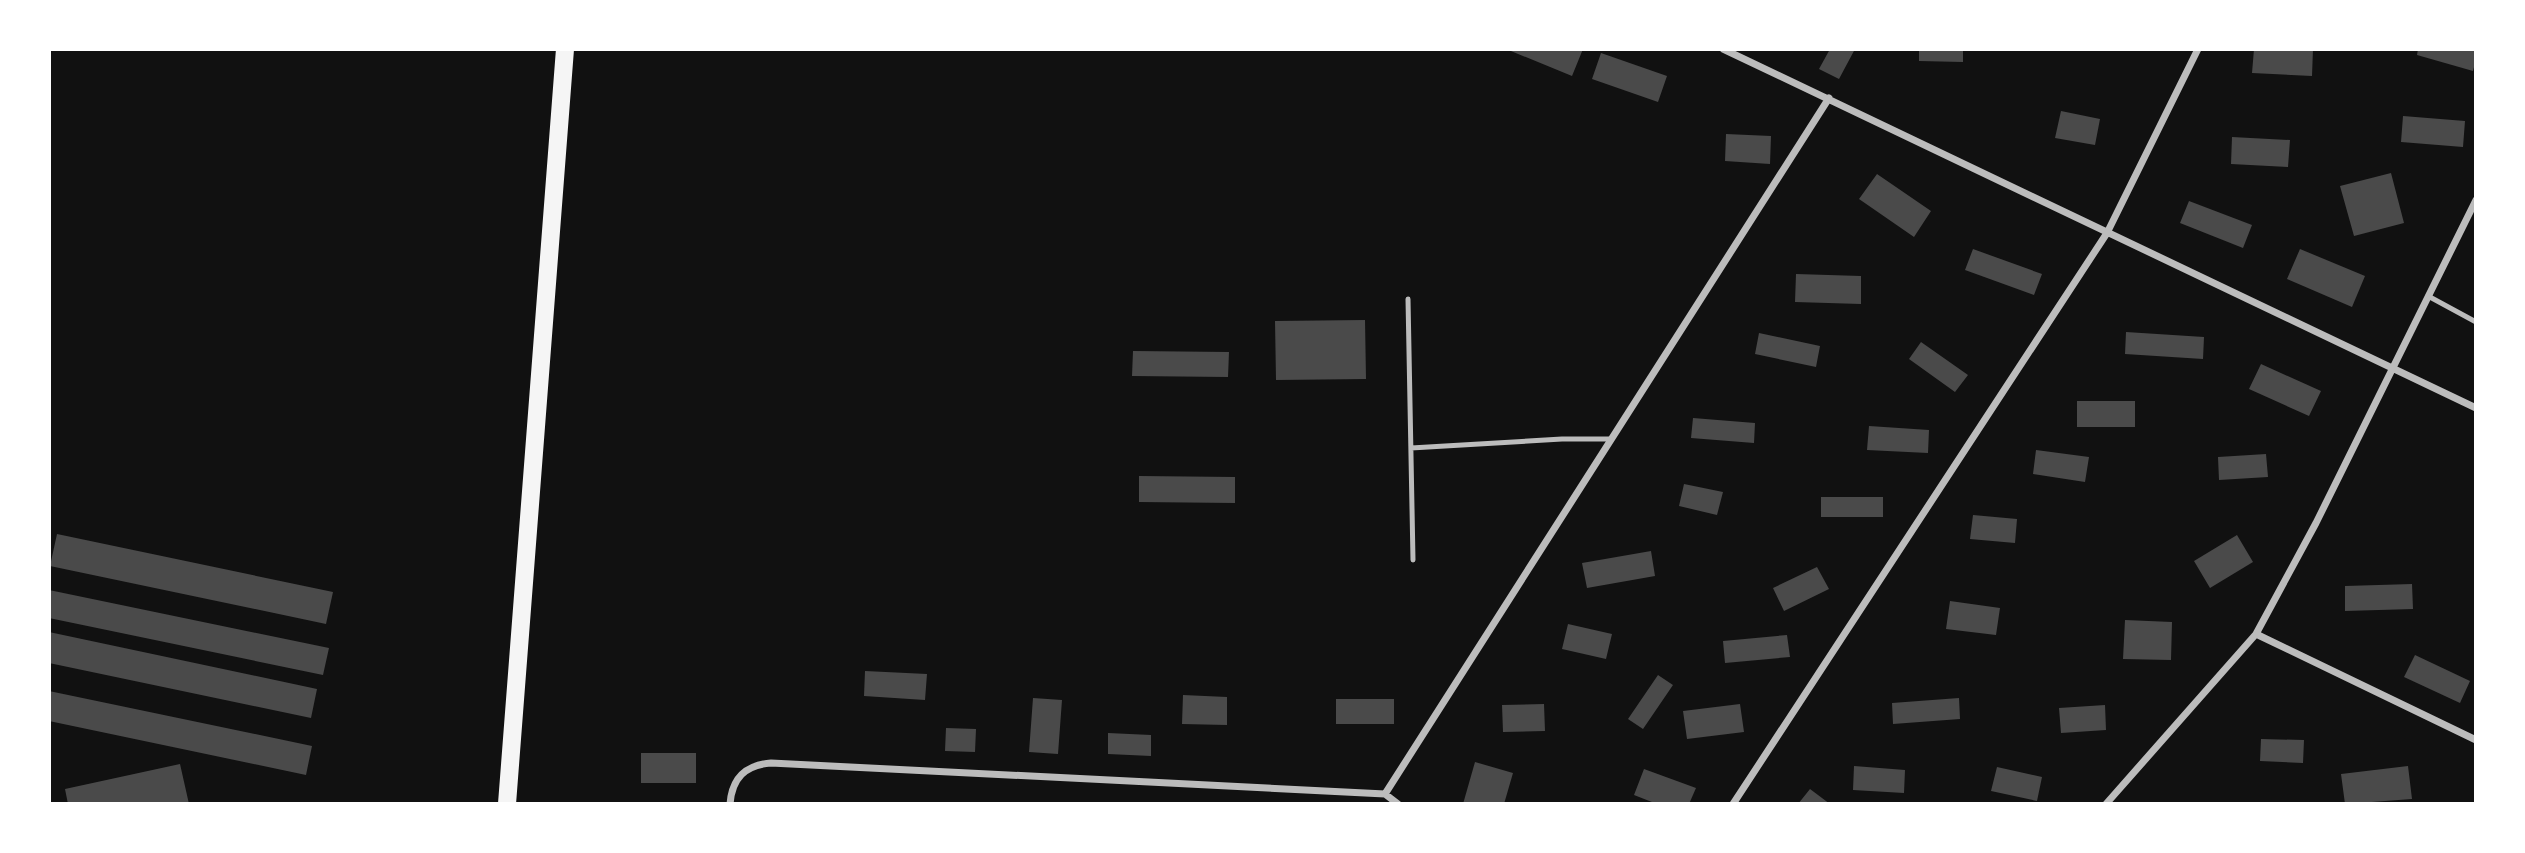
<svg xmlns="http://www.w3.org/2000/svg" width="2525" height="853" viewBox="0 0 2525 853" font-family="'Noto Sans',sans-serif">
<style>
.building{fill:#4a4a4a}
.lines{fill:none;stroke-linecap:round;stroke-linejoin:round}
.service{stroke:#bcbcbc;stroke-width:5}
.minor{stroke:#bcbcbc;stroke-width:7}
.trunk{stroke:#f5f5f5;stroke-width:18}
</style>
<rect width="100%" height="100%" fill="#111"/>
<path class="building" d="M1506,49H1583L1572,76Z
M1830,49H1855L1839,79L1819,69Z
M1919,49H1963V62L1919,61Z
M2254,49H2313L2312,76L2252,73Z
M2418,49H2476V59L2473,71L2417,55Z
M1601,53L1667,76L1658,102L1592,79Z
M2061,111L2100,119L2095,145L2055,138Z
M2403,116L2465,121L2463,147L2401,142Z
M1726,134L1771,136L1770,164L1725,161Z
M2232,137L2290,140L2288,167L2231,164Z
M2391,173L2404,223L2354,236L2340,186Z
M1877,174L1931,211L1914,237L1859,199Z
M2189,201L2252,225L2243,248L2180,223Z
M1973,249L2042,274L2034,295L1965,270Z
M2300,249L2365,276L2352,307L2287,279Z
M1796,274L1861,276V304L1795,302Z
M1365,320L1366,379L1276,380L1275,321Z
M2126,332L2204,337L2203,359L2125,354Z
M1759,333L1820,346L1816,367L1755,354Z
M1921,342L1968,375L1955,392L1909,359Z
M1133,351L1229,352L1228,377L1132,376Z
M2261,364L2321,391L2309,416L2249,389Z
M2077,401H2135V427H2077Z
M1693,418L1755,423L1754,443L1691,438Z
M1869,426L1929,430L1928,453L1867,450Z
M2036,450L2089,457L2085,482L2033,474Z
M2266,454L2268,477L2219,480L2218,457Z
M1139,476L1235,477V503L1139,502Z
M1684,484L1723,492L1717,515L1679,506Z
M1821,497H1883V517H1821Z
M1973,515L2017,519L2015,543L1970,539Z
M57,534L333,592L326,624L50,566Z
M2237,535L2253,562L2210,588L2194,561Z
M1651,551L1655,576L1587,588L1582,563Z
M1817,567L1829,589L1784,611L1773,588Z
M2412,584L2413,609L2345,611V586Z
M49,590L329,648L323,675L49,618Z
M1950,601L2000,608L1996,635L1946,629Z
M2125,620L2172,622L2171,660L2123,659Z
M1568,624L1612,634L1606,659L1562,649Z
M49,632L317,689L311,718L49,663Z
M1787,635L1790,657L1725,663L1723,641Z
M2415,655L2470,681L2460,703L2404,677Z
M865,671L927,674L925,700L864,696Z
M1658,675L1673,685L1643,729L1628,719Z
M49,691L312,746L306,775L49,721Z
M1183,695L1227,697V725L1182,724Z
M1033,698L1062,700L1058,754L1029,752Z
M1959,698L1960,719L1893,724L1892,703Z
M1336,699H1394V724H1336Z
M1544,704L1545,731L1503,732L1502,705Z
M1740,704L1744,732L1687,739L1683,711Z
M2105,705L2106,730L2061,733L2059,708Z
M946,728L976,729L975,752L945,751Z
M1108,733L1151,735V756L1108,754Z
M2261,739L2304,740L2303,763L2260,761Z
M641,753H696V783H641Z
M1475,762L1513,773L1504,804H1463Z
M180,764L189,804H68L65,789Z
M1854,766L1905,770L1904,793L1853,790Z
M2408,766L2412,799L2345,804L2341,774Z
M1997,767L2042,777L2037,801L1991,791Z
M1644,769L1696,788L1689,804H1657L1634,795Z
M1810,789L1830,804H1798Z"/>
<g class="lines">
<path class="service" d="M2428,296L2476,322
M1408,299L1413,560
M1411,448L1562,439H1611"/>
<path class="minor" d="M1723,49L2476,408
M2256,634L2476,740
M1385,794L1829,98
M730,804C732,778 745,765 771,763L1385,794L1398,804
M1733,804L2107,233L2198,49
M2106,804L2256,634L2316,523L2476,200"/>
<path class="trunk" d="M507,804L565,49"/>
</g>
<rect width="2525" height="853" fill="none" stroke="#ffffff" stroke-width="102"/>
</svg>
